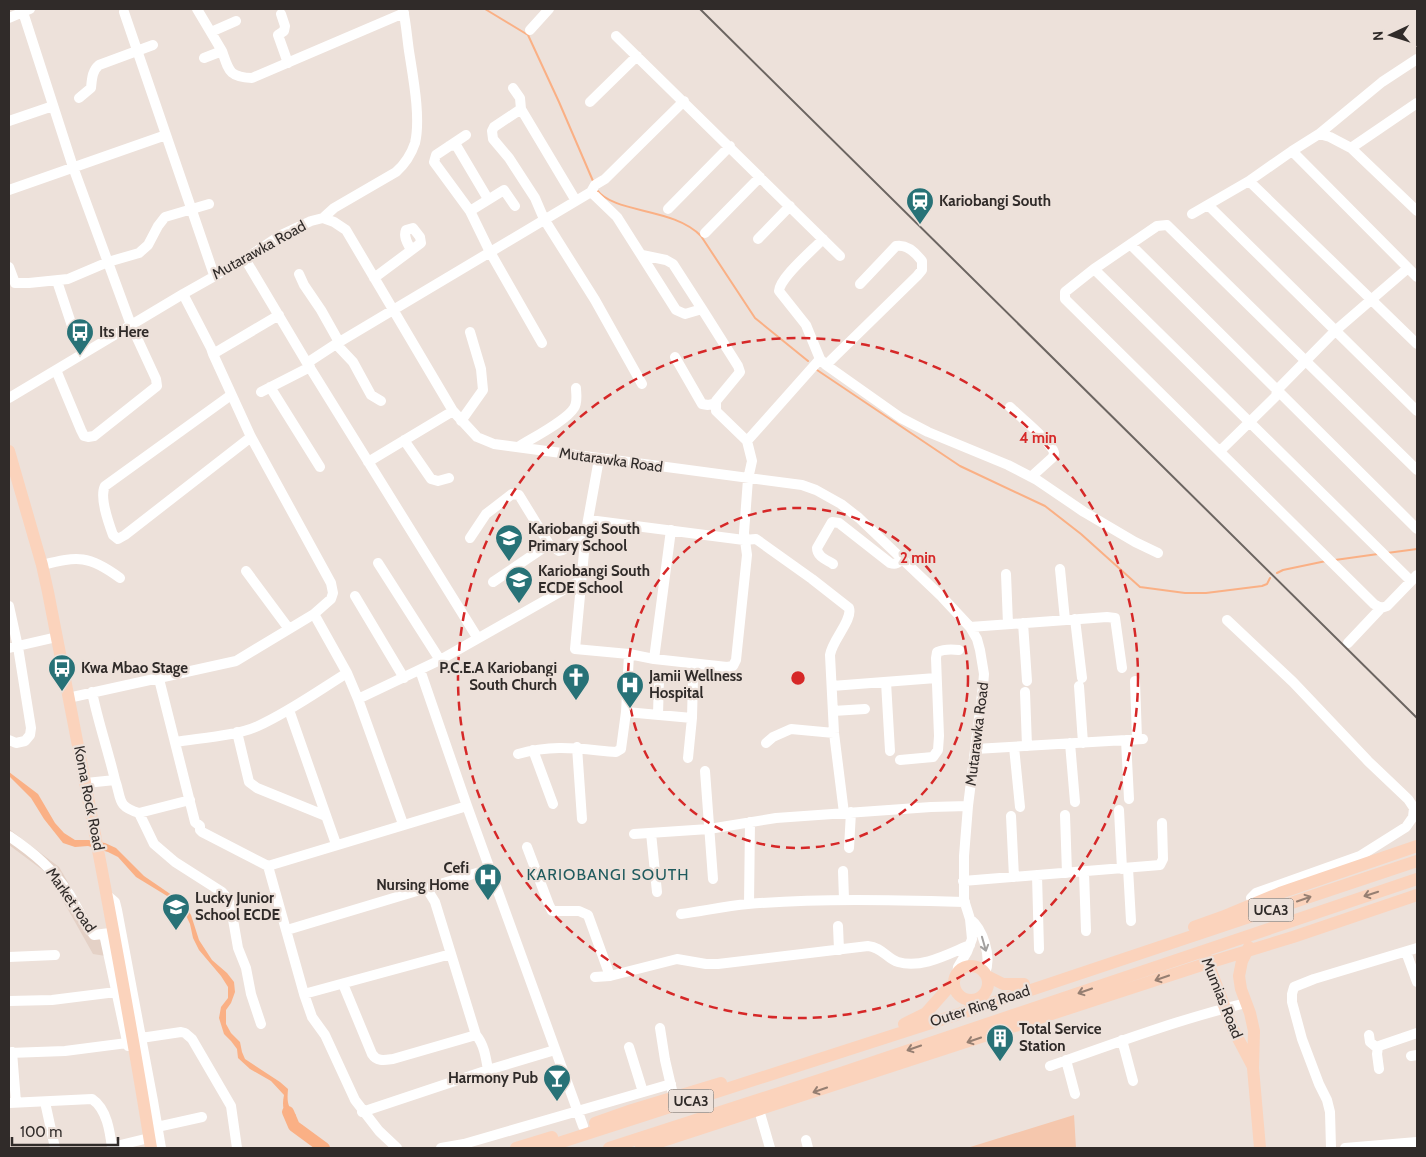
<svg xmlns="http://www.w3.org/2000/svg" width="1426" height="1157" viewBox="0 0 1426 1157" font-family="Cabin,sans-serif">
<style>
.built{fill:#e4d1c6}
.green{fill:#f5c7ad}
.water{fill:#fab085}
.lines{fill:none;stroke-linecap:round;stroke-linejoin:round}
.stream{stroke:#fab085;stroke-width:2}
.river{stroke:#fab085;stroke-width:12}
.minor{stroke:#fff;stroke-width:10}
.major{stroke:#fbd3bc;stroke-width:12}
.rail{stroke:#6c6561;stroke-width:2}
.oneway{stroke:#967f72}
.oneway2{stroke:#a2a09f}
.ring{fill:none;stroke:#d62828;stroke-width:2.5;stroke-dasharray:9 6}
.labels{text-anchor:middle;stroke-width:4.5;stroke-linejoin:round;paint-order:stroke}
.shield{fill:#ede1da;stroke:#69625e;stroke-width:1}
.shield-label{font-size:14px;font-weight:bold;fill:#302b29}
.poi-label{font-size:15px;font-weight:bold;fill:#302b29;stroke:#ede1da;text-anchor:start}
.street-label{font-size:15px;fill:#302b29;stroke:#ede1da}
.neighbourhood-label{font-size:16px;letter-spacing:1px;fill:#1f5a5d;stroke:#ede1da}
.centre{fill:#d62828;stroke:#ede1da;stroke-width:2.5}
.ring-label{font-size:15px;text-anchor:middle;font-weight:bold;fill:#d62828;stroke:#ede1da;stroke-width:4.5;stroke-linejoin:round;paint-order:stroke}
</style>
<rect width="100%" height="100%" fill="#ede1da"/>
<path class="built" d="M9,829L59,867L112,957L93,954L48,874L9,845Z"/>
<path class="green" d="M1074,1115L1076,1148H967Z"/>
<path class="water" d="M9,772L38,794L55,823L64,833L75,840H89L105,843L116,848L144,876L182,902L191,915L199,940L212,960L227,973L234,982L235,992L231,1003L226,1010V1024L231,1033L240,1042L242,1052L245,1059L280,1082L288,1089C287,1101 287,1107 296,1115L294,1126C285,1116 281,1109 284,1095L271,1081L250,1069L238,1058L237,1049L231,1041L224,1034L219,1018L221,1007L228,998V987L221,976L199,950L193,938L190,924L184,911L172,899L136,877L118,857L108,852L88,846L75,847L63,843L44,819L31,798L9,776Z"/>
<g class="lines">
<path class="stream" d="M485,9L528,35L559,102L593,181
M597,190C615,214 673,207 701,236L755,318L808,361
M817,370L960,466L1045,506L1081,534L1140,587L1185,593H1206L1262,586L1267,584L1270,578
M1387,553L1417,549
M1335,560L1378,554
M1277,573L1283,570L1326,561"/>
<path class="river" d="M288,1112L294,1126L324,1148"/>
<path class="minor" d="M22,9L73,167L131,325L156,379L157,386L94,436L88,437L84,436L81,430L56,370
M197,9L222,51
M124,12L214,275
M281,14L285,26L284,31L278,35L288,63
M9,18L30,9
M530,30L549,9
M211,32L236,21
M616,36L840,256
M204,58L222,51C229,71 229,77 252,78L404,13
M513,88L520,98L521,109L576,201
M79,98L91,88C92,79 92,71 99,65L153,45
M590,102L637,56
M521,109L494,127L492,131L493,139L509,158L535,198L544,219L595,300L642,384
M9,121L53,106
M1319,134L1382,82L1417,59
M466,135L436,155L434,162L470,211L490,252L542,343
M449,146L456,145L488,199
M1351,148L1417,211
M1292,151L1319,134L1330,137L1351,148L1417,103
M1249,181L1292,151L1417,277
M9,190L166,135
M591,192L617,217L676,310L685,314L702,309L738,366L740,372L716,401V411L747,441
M1208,205L1417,411
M668,209L730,146
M470,211L504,190L515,206
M1192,214L1249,181L1417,344
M323,218L334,208L396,172C405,164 411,155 415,143C421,118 413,77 409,51C407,37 406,23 403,9
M705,233L760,177
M758,239L790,206
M823,239C813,250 780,277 779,291L806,325L820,359L826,365L901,418L928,432L1008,465L1037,480L1084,512L1135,542L1158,553
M1131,245L1417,529
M642,255L666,260L673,264L702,309
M245,259L307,363L477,637
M9,267L15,283H29L68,279L108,262L139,253L148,245L158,226L165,217L209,204
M1094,269L1411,581
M299,274L304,285L321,310L339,342
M374,278L421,243L420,237L413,228L406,230C403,237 408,244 411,250
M57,281L73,329
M336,344L353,362L371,395L381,401
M213,354L279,315
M675,357L702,404L708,405L716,403
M307,363L336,344L591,192L595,185L605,179L684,101
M826,365L917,276L922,270V261C916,253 907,244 896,246L860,284
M270,387L320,467
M261,392L310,367
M231,395L105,486C99,497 109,524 113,535L118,539L125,535L251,437
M9,398L183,294L245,259L281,235L311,221L323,218L334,222L346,230L453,411L477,437L494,444L802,485L816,490L841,504L859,518L942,597L970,627L977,639L980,650L984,674L983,686L968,806L964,856V900L970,919L972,939L967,952L958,967L957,975
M1010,407C1021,418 1046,437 1053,450C1055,454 1054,454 1052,458L1031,477
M461,421L483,390L481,369L470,332
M404,440L431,479L438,481L449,478
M518,447C532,438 566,421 574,408C578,402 576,394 576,388
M1220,451L1270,402L1276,396L1277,390L1335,331L1408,268
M599,459L586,531L575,649L629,654L654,659L727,667L733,666L736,660L747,555L744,533L748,479L752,461L747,441L820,359
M368,462L453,411
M1417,470L1167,225L1157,226L1094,269L1065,292V299L1374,604L1381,608L1387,606L1417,575
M589,520L744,540L756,539L812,579L849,608C853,620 832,640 830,655L834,733L844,813
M470,538L486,514L512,494L519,495L549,544L559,551L563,550L586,531
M378,563L440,660
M833,564C827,560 817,557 817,548L832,522L839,523L890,563C896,565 898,563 902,559
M42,565C78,556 89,555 120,578
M1060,569L1065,620
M246,571L289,629
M1006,574L1008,624
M493,582L549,544
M355,596L404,678
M9,606L18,647L31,728L30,735L25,741L16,743L9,740
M314,614L347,673L358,699L403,824
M1075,619L1082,678
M1227,620L1293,682L1368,761L1408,799L1414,808L1413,817L1406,827L1360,856L1256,893L1251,898L1253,905
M1023,623L1027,681
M970,627L1107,617L1115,618L1122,668
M1348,643L1381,608
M9,648L57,637
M654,659L671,530
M420,670L467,806L583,1126
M159,679L195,822L200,826V830L202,832L268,866L304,994L312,1017L325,1035L355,1100L379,1131L397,1148
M1135,681L1137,739
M886,682L890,751
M832,686L936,678
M1079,686L1083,743
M92,692C98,722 108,750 115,780
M1025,692L1027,746
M68,698L236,661L314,614L331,599L333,593L331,583L251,437L213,354L211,348L183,294
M358,699L440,660L581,580
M289,710L336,844
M833,711L865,709
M626,712L692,718L688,758
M658,715L659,678
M692,718L693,677
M237,732L249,782L257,788L326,816
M1126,740L1129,799
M175,742C199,738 236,736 258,726C289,712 318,691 347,673
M766,743L773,737L791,729L834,733
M1070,743L1075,802
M577,747L582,819
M1014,747L1020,807
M975,749L1143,739
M533,750L553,804
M518,754C555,744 579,749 616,752L621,749L626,712L629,654
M900,760L933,757L938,750L939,736L936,658L937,652C944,649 952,649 959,650
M705,771L713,879
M86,783L115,780C122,799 116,806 139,813L154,844L175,862L222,892L228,899L231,908L238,948L246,968L251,994L261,1024
M1119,810L1122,869
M139,813L190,800
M1065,815L1067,873
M1011,816L1014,877
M651,833L657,892
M634,834L709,829L776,818L931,807L968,806
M9,836C34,853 53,869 70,895C78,908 84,923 94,935L110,933
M527,847L549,905L552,911H579L588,915L610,976
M849,848L851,812
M268,866L467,806
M1128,868L1131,921
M843,871L844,899
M1084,872L1086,931
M1037,875L1039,949
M963,881L1160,865L1163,859L1162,823
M427,889L435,902L476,1035C484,1044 486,1058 488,1070
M108,896L115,902L117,910L153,1101L161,1148
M749,904L750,822
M681,914C703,911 726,906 748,904C820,898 892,900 965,902
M970,919C983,929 992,957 985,973
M838,926L839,950
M287,930L490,869
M104,934L128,1046
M1406,952L1417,982
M9,957L55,955
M595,977L610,976L677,959L706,964H718L868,946C882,947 887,959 898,962C922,969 948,954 970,945
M343,984L372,1054C377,1062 385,1060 393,1059L476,1035
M304,994L451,954
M9,1001L52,1000L116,992
M660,1028L665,1060L672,1090
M1369,1035L1370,1042L1376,1047L1417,1033
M141,1038L181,1032L185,1033L192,1039L231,1106L237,1148
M1122,1040L1133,1081
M629,1047L643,1092
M1378,1047L1377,1054L1379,1069
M12,1052L16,1102
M9,1053L65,1051L127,1043
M1411,1056L1417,1055
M1066,1060L1075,1094
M1050,1066C1115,1043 1180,1019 1246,1003
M45,1102L55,1148
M9,1103L92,1099C107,1109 110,1132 112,1148
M759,1110L770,1148
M362,1112L488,1070L555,1050
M157,1127L202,1117
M806,1140L808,1148
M112,1147L145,1139
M441,1148L464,1144L671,1084
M1331,1148L1330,1112L1327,1100L1319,1084L1302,1039L1292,1002V994L1294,987L1314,979L1417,948
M1345,1148L1417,1142"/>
<path class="major" d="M9,451L42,565L48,592C84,777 121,962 151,1148
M1194,927L1222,917L1280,893L1417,846
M1249,947L1242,961L1239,976L1241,989L1250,1013L1254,1031L1253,1068L1260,1148
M1205,955L1233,1029L1252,1065
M954 983a17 17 0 1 1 34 0a17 17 0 1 1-34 0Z
M987,976L1003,984H1024
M904,1024L926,1013L949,987L954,984
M595,1123L632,1110L721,1083
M516,1148L552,1137
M543,1148L959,1014L1417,861
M609,1148L844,1072L1417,879
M641,1148L1208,963L1293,937L1417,895"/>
<path class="rail" d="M700,9L1417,718"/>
</g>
<defs><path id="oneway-shaft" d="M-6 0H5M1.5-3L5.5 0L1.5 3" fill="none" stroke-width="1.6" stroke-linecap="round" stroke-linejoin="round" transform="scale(1.25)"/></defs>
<g class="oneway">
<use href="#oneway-shaft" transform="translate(1371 894) rotate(162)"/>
<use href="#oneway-shaft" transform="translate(1304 899) rotate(-19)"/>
<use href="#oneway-shaft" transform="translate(1162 978) rotate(161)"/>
<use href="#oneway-shaft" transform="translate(1085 991) rotate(161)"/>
<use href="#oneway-shaft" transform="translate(974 1040) rotate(161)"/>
<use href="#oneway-shaft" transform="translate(914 1048) rotate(161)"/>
<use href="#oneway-shaft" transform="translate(820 1090) rotate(161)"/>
</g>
<use class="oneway2" href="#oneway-shaft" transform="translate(984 944) rotate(74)"/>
<g class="ring">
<circle cx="798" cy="678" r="170"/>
<circle cx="798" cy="678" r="340"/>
</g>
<defs>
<g id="station-pin" transform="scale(1.4375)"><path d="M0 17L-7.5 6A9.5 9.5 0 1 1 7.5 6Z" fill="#287277" stroke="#ede1da"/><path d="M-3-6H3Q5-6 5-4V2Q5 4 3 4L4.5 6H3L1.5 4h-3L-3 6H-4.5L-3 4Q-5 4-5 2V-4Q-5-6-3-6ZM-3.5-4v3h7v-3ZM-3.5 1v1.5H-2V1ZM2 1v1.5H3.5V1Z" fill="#fff"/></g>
<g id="bus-pin" transform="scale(1.4375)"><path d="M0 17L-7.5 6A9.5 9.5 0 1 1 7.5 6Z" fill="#287277" stroke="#ede1da"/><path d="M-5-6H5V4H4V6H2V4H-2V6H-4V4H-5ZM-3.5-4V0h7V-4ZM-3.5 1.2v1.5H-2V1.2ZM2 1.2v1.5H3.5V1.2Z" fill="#fff"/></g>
<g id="school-pin" transform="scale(1.4375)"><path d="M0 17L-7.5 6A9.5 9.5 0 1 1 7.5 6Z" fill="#287277" stroke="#ede1da"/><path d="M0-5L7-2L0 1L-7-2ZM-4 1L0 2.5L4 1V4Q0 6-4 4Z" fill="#fff"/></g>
<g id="church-pin" transform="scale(1.4375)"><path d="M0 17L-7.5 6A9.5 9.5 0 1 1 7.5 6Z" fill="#287277" stroke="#ede1da"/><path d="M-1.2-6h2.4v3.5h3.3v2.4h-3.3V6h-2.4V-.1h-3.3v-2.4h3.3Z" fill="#fff"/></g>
<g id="hospital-pin" transform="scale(1.4375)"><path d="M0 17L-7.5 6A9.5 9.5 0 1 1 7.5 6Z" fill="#287277" stroke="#ede1da"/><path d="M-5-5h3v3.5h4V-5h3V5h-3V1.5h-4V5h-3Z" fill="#fff"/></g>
<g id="building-pin" transform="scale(1.4375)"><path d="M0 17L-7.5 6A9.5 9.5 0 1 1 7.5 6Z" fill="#287277" stroke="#ede1da"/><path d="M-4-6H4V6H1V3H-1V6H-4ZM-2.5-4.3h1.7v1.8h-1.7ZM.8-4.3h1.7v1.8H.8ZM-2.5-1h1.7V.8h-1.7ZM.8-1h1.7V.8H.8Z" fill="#fff"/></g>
<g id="bar-pin" transform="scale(1.4375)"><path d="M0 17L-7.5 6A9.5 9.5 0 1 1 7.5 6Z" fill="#287277" stroke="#ede1da"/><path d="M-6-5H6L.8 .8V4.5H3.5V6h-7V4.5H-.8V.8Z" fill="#fff"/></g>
</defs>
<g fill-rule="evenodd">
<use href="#station-pin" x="920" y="201"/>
<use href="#bus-pin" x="80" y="332"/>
<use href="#school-pin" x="509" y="538"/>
<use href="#school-pin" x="519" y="580"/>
<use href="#bus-pin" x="62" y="668"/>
<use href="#church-pin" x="576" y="677"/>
<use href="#hospital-pin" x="630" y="685"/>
<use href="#hospital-pin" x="488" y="877"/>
<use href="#school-pin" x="176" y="907"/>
<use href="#building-pin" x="1000" y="1038"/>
<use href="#bar-pin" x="557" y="1078"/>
</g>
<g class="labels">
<g class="shield">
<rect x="1248.5" y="898.5" width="45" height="23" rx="4"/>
<rect x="668.5" y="1089.5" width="45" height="23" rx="4"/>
</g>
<g class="shield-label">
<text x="1271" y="915">UCA3</text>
<text x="691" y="1106">UCA3</text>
</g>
<g class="poi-label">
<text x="939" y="206">Kariobangi South</text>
<text x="99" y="337">Its Here</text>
<text x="528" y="534">Kariobangi South<tspan x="528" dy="17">Primary School</tspan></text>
<text x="538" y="576">Kariobangi South<tspan x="538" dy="17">ECDE School</tspan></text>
<text x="81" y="673">Kwa Mbao Stage</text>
<text x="557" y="673" text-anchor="end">P.C.E.A Kariobangi<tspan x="557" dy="17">South Church</tspan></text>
<text x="649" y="681">Jamii Wellness<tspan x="649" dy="17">Hospital</tspan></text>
<text x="469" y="873" text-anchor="end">Cefi<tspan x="469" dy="17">Nursing Home</tspan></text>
<text x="195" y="903">Lucky Junior<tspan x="195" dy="17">School ECDE</tspan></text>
<text x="1019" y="1034">Total Service<tspan x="1019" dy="17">Station</tspan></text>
<text x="538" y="1083" text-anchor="end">Harmony Pub</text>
</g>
<g class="street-label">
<text transform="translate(259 250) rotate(-29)" y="5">Mutarawka Road</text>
<text transform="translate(611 460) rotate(8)" y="5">Mutarawka Road</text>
<text transform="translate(977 734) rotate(-83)" y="5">Mutarawka Road</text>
<text transform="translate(89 798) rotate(79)" y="5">Koma Rock Road</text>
<text transform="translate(71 900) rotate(55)" y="5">Market road</text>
<text transform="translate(1222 998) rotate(68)" y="5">Mumias Road</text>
<text transform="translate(980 1006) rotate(-18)" y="5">Outer Ring Road</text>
</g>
<g class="neighbourhood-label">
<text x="608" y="880">KARIOBANGI SOUTH</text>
</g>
</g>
<circle cx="798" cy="678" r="8" class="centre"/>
<g class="ring-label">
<text x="1038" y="443">4 min</text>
<text x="918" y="563">2 min</text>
</g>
<rect width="1426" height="1157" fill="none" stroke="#302b29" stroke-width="20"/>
<g transform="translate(1391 35) rotate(266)" stroke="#ede1da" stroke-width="4" paint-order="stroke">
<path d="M0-4L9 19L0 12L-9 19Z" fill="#302b29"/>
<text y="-8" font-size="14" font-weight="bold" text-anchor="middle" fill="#302b29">N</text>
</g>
<path d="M12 1137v8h106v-8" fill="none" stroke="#302b29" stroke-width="2.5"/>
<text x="20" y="1137" font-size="15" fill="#302b29" stroke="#ede1da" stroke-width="4" paint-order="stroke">100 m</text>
</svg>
